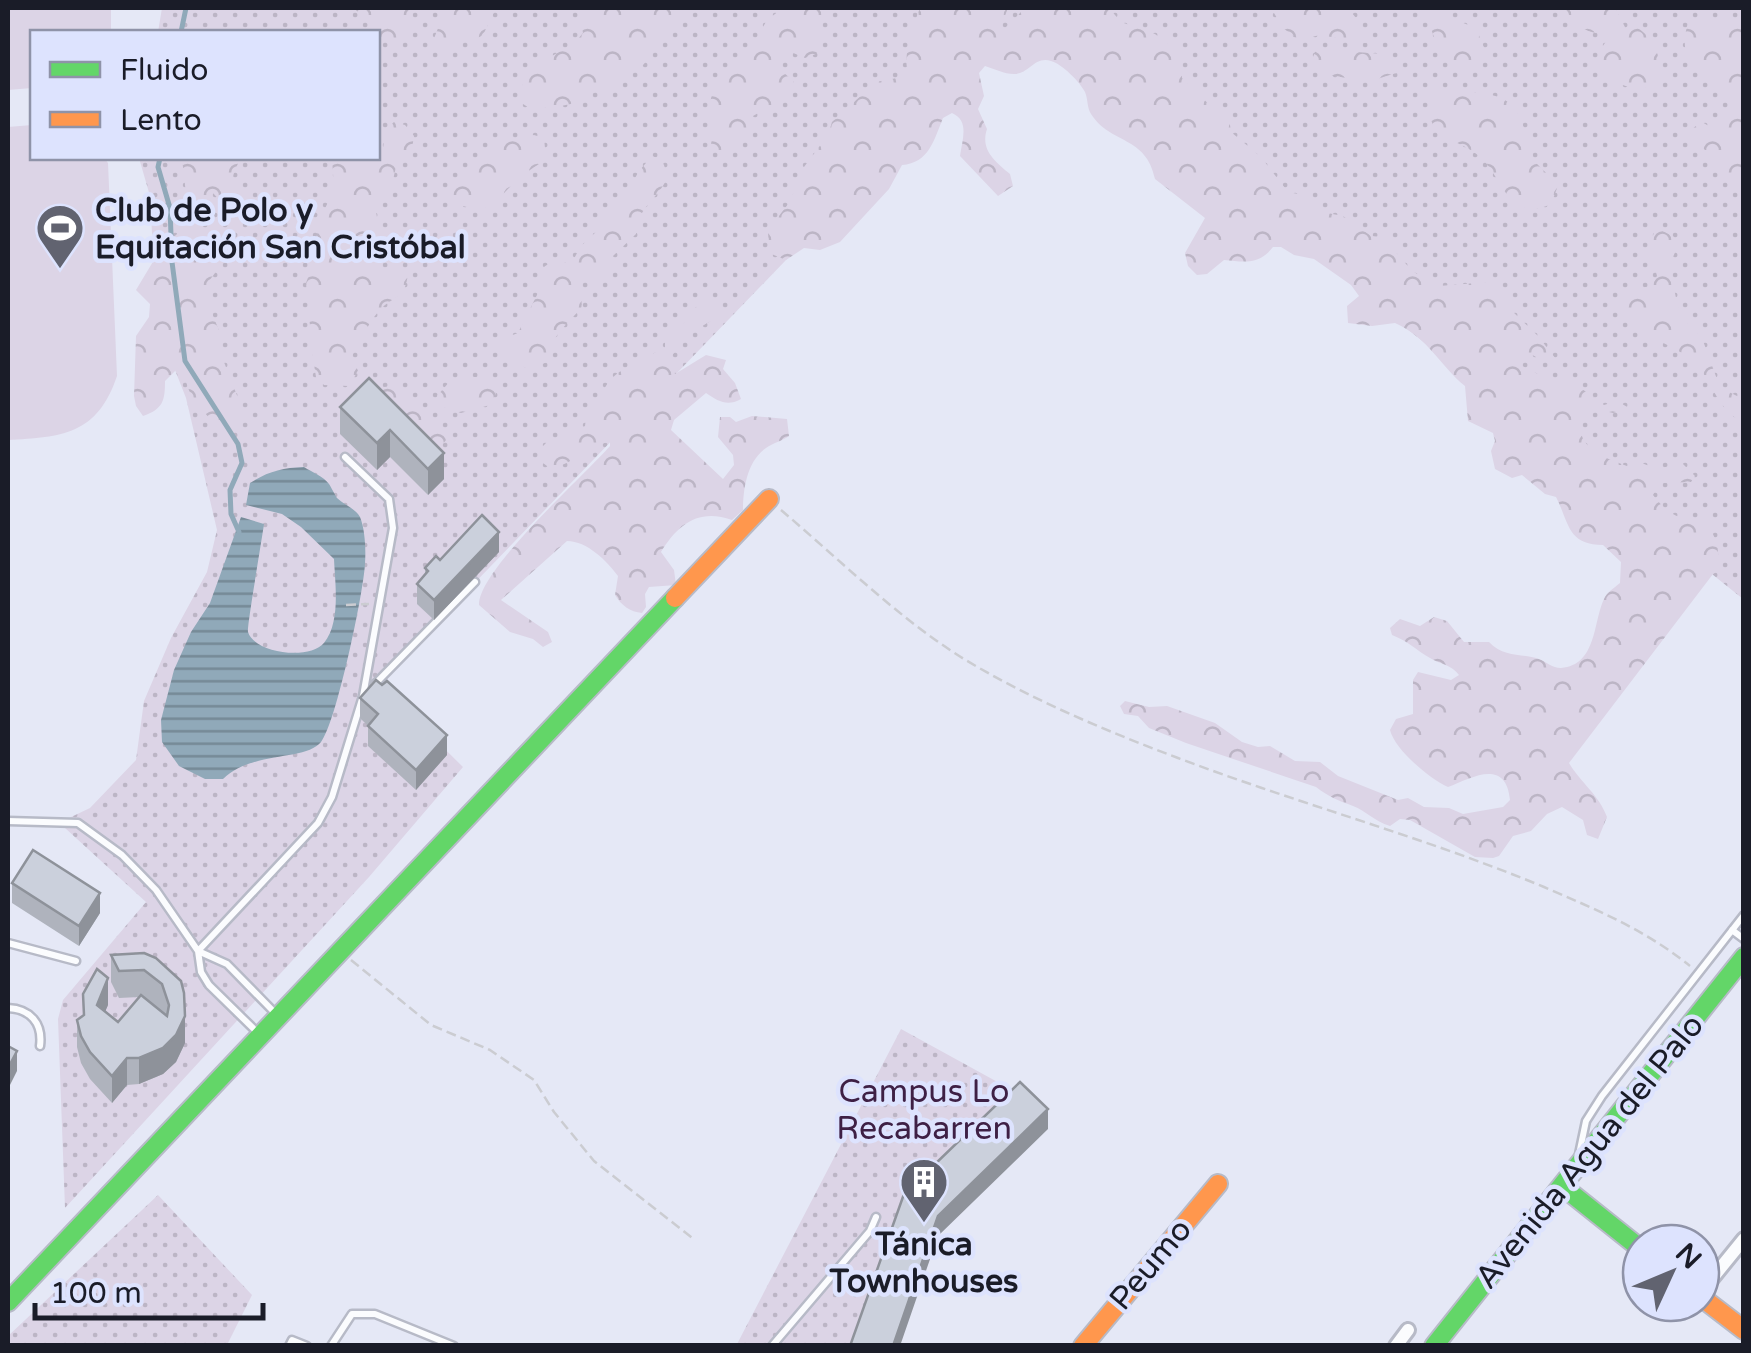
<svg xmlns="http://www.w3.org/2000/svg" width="1751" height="1353" viewBox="0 0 1751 1353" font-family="'Varela Round',sans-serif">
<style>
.grass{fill:url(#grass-dots)}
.forest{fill:url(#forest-crowns)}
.pitch{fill:#dcd4e6}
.water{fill:url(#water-rules)}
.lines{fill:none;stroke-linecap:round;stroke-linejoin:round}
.stream{stroke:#90a9b9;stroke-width:5}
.lane-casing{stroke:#b7bac7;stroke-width:11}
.street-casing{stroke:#b7bac7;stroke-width:18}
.fast-casing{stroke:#b7bac7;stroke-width:22}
.slow-casing{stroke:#b7bac7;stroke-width:22}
.path{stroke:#cbccd1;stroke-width:2.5;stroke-dasharray:10 5;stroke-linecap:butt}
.lane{stroke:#fbfcfe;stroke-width:6}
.street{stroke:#fbfcfe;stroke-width:12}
.fast{stroke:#63d668;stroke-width:18}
.slow{stroke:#ff974d;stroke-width:18}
.wall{fill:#afb3bd}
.shaded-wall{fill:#8e929a}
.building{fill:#cbd0dc;stroke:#8e929a;stroke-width:2.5}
.labels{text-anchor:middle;stroke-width:9;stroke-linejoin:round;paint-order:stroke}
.poi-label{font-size:32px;font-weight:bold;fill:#1a1c28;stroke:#dde3fe;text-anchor:start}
.park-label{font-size:32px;fill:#3e2045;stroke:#dde3fe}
.street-label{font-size:32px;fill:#1a1c28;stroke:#dde3fe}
</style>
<defs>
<pattern id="grass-dots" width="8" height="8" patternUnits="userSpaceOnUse" patternTransform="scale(2.5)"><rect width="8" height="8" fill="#dcd4e6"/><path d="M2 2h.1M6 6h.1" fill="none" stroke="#bcb5c5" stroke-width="1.8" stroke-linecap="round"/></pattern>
<pattern id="forest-crowns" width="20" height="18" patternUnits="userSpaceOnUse" patternTransform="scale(2.5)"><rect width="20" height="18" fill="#dcd4e6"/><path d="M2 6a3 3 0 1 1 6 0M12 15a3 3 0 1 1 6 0" fill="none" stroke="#bcb5c5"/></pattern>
<pattern id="water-rules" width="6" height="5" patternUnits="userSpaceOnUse" patternTransform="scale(2.5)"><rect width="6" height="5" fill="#90a9b9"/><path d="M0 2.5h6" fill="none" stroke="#758996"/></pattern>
</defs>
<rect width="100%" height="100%" fill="#e5e8f6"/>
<path class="grass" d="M162,8H1743V599L1027,23L786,260L378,683L463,767L369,877L65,1208L58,1019L63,1000L146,902L65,828L69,818L90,808L136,760L144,701L171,638L207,572L217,530L186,398L175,370L159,257L152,233L150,196L139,158H378V32H158Z
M901,1029L1021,1095L852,1345L736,1346Z
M158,1195L252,1295L227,1345H8V1336Z"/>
<path class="forest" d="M354,8H412L413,34L399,43H387Z
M446,8H496L483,35L474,40L461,41L450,50L437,51L433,41Z
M590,8H692L643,65L615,80L603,91L589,93L580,102L561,106L531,109L523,104C511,64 565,57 583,33L581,22Z
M783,8H838L823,13L814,24L824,41L816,54L805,58L791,52L785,56L780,69L794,82L788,96L753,116L737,149L722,154L711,148L712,128L707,115L714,86L747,55L767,20Z
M920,8H1008L1001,26L1005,28L1025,8H1109L1121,22L1155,34L1180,53L1182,78L1230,125L1231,132L1261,157L1288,192L1308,196L1322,212L1343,216L1371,236L1383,237L1412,271L1439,286L1489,282L1507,297L1510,309L1538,336L1559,363L1536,357L1520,348V365L1548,379L1567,378L1604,405L1617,401L1629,408L1613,413L1590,407L1579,418C1578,449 1601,456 1627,466L1637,461C1655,469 1663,471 1680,461L1695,476L1691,482L1659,483L1653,495C1667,514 1683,523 1706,519L1717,543L1720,570L1713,574L1569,763C1581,783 1599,795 1607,817L1598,839L1587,835L1583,820L1562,807L1547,814L1531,831L1513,836L1499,856L1493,858L1475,857L1410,820L1400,819L1390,826C1374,821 1366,811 1353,806C1337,800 1329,797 1316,787L1186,743L1149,728L1138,716L1124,714L1120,706L1125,701L1149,707L1167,706L1215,723L1242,742L1258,747L1270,746L1295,761L1320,762L1338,776L1398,800L1408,798L1424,807L1449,808L1463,814L1503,807L1510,800C1506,757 1471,778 1448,787C1430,779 1395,750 1390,730L1396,719L1413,714V680L1418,672L1451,680L1459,675C1451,664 1441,665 1430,658C1416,650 1408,641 1392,635L1390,628L1400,619L1420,626L1434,617L1447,621L1464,642H1489C1504,658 1521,653 1539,659C1547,662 1552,668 1561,668C1597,665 1593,622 1604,599C1607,592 1614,588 1620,583L1621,562L1603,545C1567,545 1569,522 1556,497L1545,494L1522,475L1512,478L1495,469L1491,451L1495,441L1493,433L1468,421L1465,386C1440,366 1429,338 1395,323L1372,326L1348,323L1347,306L1359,296L1351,285L1314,259L1294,255L1281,247H1273C1259,265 1245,262 1224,260L1207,274L1197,275L1188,266L1185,253L1205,218L1155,179C1146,135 1111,145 1091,114C1087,108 1088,99 1085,92C1080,82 1062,64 1051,61C1035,56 1029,73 1016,74C1006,75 995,69 985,66L979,73L984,96L978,109L987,129C980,150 995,161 1010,174L1013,186L998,196L960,156C962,140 970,121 952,113L943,118C934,140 929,163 902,165L889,189L840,242L820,250L804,248L786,260L769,253L768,230L789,203L804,167L828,135L832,122L876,82L897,78L907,68C904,51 914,24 920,8Z
M1271,8H1348L1372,38L1366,43L1320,35L1299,40L1283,28Z
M1564,8H1615L1626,29L1635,26C1659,42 1661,57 1657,84C1641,93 1622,86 1606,78L1598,53L1607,40L1600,33C1583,33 1573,21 1564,8Z
M1432,9H1442L1448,17L1476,28L1487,55L1481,66L1462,71C1442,60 1433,39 1428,17Z
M1727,16L1743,30V190L1728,184L1713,158L1690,135L1693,128L1702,122L1717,131L1727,115L1729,102C1712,74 1673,66 1688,24Z
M1316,49L1383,54L1391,60L1398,73C1389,74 1381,79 1372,80C1367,81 1325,75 1320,74L1312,60Z
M1446,88C1466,95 1492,90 1508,102C1525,115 1526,143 1535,161C1540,169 1551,176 1559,183L1551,204C1512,223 1503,183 1486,163C1476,150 1454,141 1439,136C1429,119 1426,110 1433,91Z
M394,122L405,125L414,136L412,149L396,167L392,184L378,201L376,212L381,238L372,261L376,268L403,267L408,273C405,302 393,294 378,312C368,324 359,343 352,356L358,371L349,386L324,385L316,377L313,358L306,283L317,253L315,242L323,213L334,189L332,158H378V149L383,150L385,130Z
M534,135L544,138L546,158C538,166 528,170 520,178C490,202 497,218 450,202L447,194L482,161L495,144Z
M652,156L662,160L668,176C659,199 636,208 636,234L613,256L603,277L585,281L580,286L582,307C566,326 551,335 547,362L530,369L504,361L498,356L502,339L518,333L539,291C532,268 550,258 571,264L581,246L597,231L605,209L626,194L639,171Z
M182,158H241C225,187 238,178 238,204L231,213L213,193C186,217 212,245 215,273L209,281L213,316L221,335L222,357L240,403V425L224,428L214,423L192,399L183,373L176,370L165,381C165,401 163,409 143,416L136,406L134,396L136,336L149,317L150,304L136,290L160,250L177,234L186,194Z
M1659,229L1674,237L1677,248L1669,266L1680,316L1702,338L1718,382L1727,391L1743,399V422C1713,408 1713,375 1688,357C1665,340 1635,336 1618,311L1624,292L1651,286L1657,276L1650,247L1654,232Z
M704,296L715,299L721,309L719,316L689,334L670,358L675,374L706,355L726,360L723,369L735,383L741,399C727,407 718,401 706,393L674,420L671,430L723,479L734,465L733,455L718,437L720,417H730L736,422L752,416L787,419L789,436C782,441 773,443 766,448C747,461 743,489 743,510L732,520C699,508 678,524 661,552L674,570L676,585L649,587L645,594L646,607L642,613C630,612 621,605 615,595L618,576C607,561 587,541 567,541L501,600L548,632L552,642L543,647L533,639L510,632L479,605C478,570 583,477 610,446V441C589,447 573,463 551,469L543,463L540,449L546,443L585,426L586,418L601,405C599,374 642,359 665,348V334L685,322Z
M474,377L488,379L496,394L490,405L461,413L440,406L437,396L451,380Z
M396,386C410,395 441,425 447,439L441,446L428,444L371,388Z"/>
<path class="pitch" d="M8,8H111V32H32V88L8,90Z
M32,125V158H104L108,163L117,376C97,435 62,437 8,440V127Z"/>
<path class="water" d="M304,467C312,472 324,477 329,484C331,487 335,495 337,498C344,505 355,508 360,517C365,529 366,550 365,563C364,591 336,724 321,742C306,761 251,751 223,779H205L179,766L162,742L161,720L174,670L191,632L210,603L241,517L264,524C262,539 247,626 248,632C255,654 310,660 324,643C341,622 335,583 334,559L301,527L282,514L246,505L250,483C269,471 282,468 304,467Z"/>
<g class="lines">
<path class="stream" d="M181,32L186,8
M160,158L158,167L170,208L172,262L185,361L238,444L242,463L230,490L231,514L239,532"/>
<g class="lane-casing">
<path id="lane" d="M374,685L475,582
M8,821L78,823L122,855L156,890L198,951L201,972L209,985L259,1034
M1732,930L1744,939
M8,943L76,961
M198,951L318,823L332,797L363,696L393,528L389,499L345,457
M198,951L227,964L276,1014
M8,1008C30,1009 43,1023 40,1046
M1578,1159L1586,1121L1602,1096L1744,915
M289,1346L292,1340L307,1346
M331,1346L352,1314H375L454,1346
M772,1346L870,1231L876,1217"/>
</g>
<g class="street-casing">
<path id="street" d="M1701,1292L1744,1239
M1396,1346L1408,1330"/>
</g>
<g class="fast-casing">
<path id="fast" d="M1562,1186L1641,1249
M8,1302L675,598
M1434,1346L1744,957"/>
</g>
<g class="slow-casing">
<path id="slow" d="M675,598L769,499
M1701,1297L1744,1330
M1083,1346L1218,1184"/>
</g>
<path class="path" d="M781,510C840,560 898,618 964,659C1030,699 1106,731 1178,758C1299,804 1424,837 1544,887C1597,910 1644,929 1690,966
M346,605L369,604
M351,960L431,1025L490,1050L534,1080L554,1112L594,1161L695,1240
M880,1237L892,1228"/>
<use href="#lane" class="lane"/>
<use href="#street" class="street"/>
<use href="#fast" class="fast"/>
<use href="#slow" class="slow"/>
</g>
<path class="wall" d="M369,378L444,479L428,495L390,457L377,470L340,434V407Z
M499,552L434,620L417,604V584L425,575V568L440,560Z
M360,698L447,755L416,790L368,746V726L360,718Z
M12,883L100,913L79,946L12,903Z
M111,955L156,958L185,1043L176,1062L163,1074L139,1084L127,1085L112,1103L90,1079L81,1063L77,1047V1020L108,1005L105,1011L118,1022L139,997L119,998L111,982Z"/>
<path class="shaded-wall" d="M390,430V457L377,470V443Z
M444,453V479L428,495V469Z
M499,532V552L434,620V600Z
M447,735V755L416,790V770Z
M100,893V913L79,946V926Z
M108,978V1005L97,1031V1005Z
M185,1016V1043L176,1062L163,1074L139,1084V1058Z
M17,1051V1071L8,1089V1068Z
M127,1058V1085L112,1103V1076Z
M1048,1109V1129L938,1236L900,1346H893L938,1216Z"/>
<path class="building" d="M369,378L444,453L428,469L390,430L377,443L340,407Z
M482,515L499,532L434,600L417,584L428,571L425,568L436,556L440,560Z
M376,680L382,685L387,681L447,735L416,770L368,726L378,714L360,698Z
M33,850L100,893L79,926L12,883Z
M144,953L156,958L181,981L184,993L185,1016L176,1035L163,1048L139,1058H127L112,1076L90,1052L81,1036L77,1020L84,1015L83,994L97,969L108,978L97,1005L118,1022L141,995L167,1016L169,1005L162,984L144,970L119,971L111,955Z
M8,1046L17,1051L8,1068Z
M1020,1082L1048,1109L938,1216L893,1346H850L904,1194Z"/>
<defs>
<g id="stadium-pin" transform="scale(2.5)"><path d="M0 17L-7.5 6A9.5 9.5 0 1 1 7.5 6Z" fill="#616370" stroke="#dde3fe"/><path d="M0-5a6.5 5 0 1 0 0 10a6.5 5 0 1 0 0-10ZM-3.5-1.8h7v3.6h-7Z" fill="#fff"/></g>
<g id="building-pin" transform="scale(2.5)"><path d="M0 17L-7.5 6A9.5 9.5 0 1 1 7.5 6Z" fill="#616370" stroke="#dde3fe"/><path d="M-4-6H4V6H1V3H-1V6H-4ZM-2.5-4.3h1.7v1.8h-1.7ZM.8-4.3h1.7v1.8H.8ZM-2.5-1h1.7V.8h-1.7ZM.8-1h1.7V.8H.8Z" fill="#fff"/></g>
</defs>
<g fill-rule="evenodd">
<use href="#stadium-pin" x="60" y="228"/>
<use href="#building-pin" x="924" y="1182"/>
</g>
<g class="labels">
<g class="poi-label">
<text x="95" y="221">Club de Polo y<tspan x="95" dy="37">Equitación San Cristóbal</tspan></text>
<text x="924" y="1255" text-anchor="middle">Tánica<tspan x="924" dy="37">Townhouses</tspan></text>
</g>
<g class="park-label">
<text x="924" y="1102">Campus Lo<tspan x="924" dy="37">Recabarren</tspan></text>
</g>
<g class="street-label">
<text transform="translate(1589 1151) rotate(-51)" y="11">Avenida Agua del Palo</text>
<text transform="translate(1150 1264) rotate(-50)" y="11">Peumo</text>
</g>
</g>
<rect width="1751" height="1353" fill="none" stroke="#1a1c28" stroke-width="20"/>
<rect x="30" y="30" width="350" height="130" fill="#dde3fe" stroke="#8f93a8" stroke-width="2.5"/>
<rect x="50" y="62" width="50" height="15" fill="#63d668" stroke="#8f93a8" stroke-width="2.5"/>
<text x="120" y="80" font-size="30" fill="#1a1c28">Fluido</text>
<rect x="50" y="112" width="50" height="15" fill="#ff974d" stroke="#8f93a8" stroke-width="2.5"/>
<text x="120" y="130" font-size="30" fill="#1a1c28">Lento</text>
<g transform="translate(1671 1273) rotate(46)"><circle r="48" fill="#dde3fe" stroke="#8f93a8" stroke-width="2.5"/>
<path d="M0-8L18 38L0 25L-18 38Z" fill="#616370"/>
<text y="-15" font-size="28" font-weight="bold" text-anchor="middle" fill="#1a1c28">N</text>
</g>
<path d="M35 1303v15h228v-15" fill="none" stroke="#1a1c28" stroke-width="5"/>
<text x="50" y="1303" font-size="30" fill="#1a1c28" stroke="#dde3fe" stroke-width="8" paint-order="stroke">100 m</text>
</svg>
